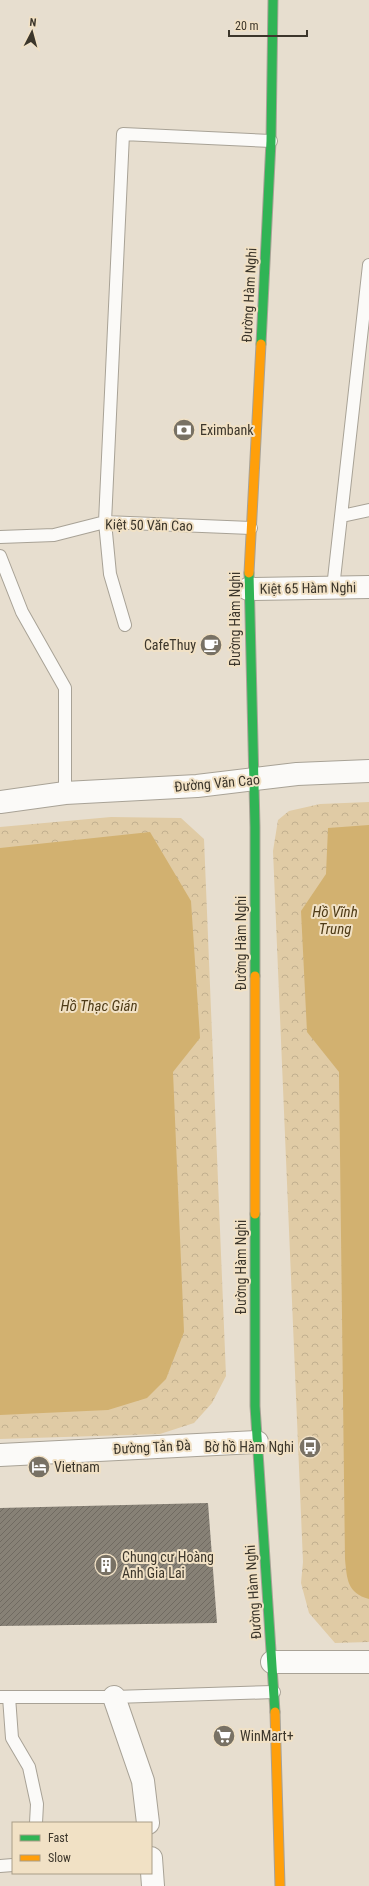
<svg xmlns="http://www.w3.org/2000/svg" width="369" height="1886" viewBox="0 0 369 1886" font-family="'Roboto Condensed',sans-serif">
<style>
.park{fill:url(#park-crowns)}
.water{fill:#d2b170}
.building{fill:url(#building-hatch)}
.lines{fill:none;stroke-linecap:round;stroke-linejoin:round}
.lane-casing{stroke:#a8a296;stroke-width:14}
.street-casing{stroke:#a8a296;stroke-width:24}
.fast-casing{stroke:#a8a296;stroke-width:11}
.slow-casing{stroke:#a8a296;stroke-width:11}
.lane{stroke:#fbfaf8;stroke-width:12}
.street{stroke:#fbfaf8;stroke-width:22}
.fast{stroke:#30b455;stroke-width:9}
.slow{stroke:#ff9f0a;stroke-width:9}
.labels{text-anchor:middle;stroke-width:4;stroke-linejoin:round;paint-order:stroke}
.street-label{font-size:14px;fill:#3c362b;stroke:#f1e1c5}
.poi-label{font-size:14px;fill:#3c362b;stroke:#f1e1c5;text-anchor:start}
.water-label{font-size:15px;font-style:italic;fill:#4f3c18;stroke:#f1e1c5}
</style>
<defs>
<pattern id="park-crowns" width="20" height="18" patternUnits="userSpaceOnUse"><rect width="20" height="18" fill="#e0cba5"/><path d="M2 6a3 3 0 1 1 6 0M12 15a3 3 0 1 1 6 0" fill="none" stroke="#c1af8e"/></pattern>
<pattern id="building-hatch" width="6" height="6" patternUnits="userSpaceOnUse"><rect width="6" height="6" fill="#878176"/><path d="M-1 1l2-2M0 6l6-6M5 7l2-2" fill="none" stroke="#706a61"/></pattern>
</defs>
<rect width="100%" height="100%" fill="#e7decf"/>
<path class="park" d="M369,802V1642L335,1643L309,1613L301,1583L303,1562L273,851L278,820L289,811L320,804Z
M111,817L181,818L204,839L226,1376L212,1403L194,1423L160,1434L0,1439V827Z"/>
<path class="water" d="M369,825V1599C347,1593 347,1579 345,1559L339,1072L307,1032L301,911L326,874L328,828Z
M150,832L191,901L200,1038L173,1072L184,1332L166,1379L147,1398L108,1410L0,1415V848Z"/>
<path class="building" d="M208,1503L217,1623L0,1626V1508Z"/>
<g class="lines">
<g class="lane-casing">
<path id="lane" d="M342,516L369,510
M0,537L54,535L105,522L251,528
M0,556L22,612L65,688V793
M333,588L369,265
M125,625L110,574L105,522L123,134L271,141
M0,1697H114L274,1692
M9,1697L12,1738L29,1767L37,1804L36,1823
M0,1866L13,1865"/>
</g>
<g class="street-casing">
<path id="street" d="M248,589L369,587
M0,802L65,793L197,786L297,774L369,771
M0,1455L257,1442
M272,1662H369
M114,1697L143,1781L148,1823
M151,1858L153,1886"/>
</g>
<g class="fast-casing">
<path id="fast" d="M261,344L271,141L273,0
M249,573L255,827V976
M255,1214V1406L275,1712"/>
</g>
<g class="slow-casing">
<path id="slow" d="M249,573L261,344
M255,976V1214
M275,1712L280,1886"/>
</g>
<use href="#lane" class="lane"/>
<use href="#street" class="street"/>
<use href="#fast" class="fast"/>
<use href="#slow" class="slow"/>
</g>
<defs>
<g id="bank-disc" transform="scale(1.15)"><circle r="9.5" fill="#787164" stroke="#f1e1c5"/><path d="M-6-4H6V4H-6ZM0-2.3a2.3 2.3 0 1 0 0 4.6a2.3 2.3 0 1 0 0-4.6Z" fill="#fff"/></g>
<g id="cafe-disc" transform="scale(1.15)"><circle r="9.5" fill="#787164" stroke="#f1e1c5"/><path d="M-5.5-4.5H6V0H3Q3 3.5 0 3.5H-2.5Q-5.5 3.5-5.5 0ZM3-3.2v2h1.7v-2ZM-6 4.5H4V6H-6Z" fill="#fff"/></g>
<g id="bus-disc" transform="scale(1.15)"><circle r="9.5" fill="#787164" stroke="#f1e1c5"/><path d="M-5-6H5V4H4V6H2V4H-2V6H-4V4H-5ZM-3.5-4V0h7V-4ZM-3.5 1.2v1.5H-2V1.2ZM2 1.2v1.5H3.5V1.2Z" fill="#fff"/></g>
<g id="hotel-disc" transform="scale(1.15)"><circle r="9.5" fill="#787164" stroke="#f1e1c5"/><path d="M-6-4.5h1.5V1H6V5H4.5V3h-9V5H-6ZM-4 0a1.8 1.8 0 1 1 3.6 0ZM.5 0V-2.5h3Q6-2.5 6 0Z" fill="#fff"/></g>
<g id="building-disc" transform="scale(1.15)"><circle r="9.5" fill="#787164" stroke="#f1e1c5"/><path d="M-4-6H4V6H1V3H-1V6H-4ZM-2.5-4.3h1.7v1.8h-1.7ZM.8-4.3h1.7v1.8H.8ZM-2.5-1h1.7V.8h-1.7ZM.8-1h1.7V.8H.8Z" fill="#fff"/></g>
<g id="supermarket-disc" transform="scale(1.15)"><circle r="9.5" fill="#787164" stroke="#f1e1c5"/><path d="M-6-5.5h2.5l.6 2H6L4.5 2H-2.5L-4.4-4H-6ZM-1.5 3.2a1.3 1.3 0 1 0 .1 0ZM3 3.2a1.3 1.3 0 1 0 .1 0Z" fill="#fff"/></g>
</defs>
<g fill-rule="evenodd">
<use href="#bank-disc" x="184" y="430"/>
<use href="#cafe-disc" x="211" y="645"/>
<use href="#bus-disc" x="310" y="1447"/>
<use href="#hotel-disc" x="39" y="1467"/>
<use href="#building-disc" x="106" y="1565"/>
<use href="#supermarket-disc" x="224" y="1736"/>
</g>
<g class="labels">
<g class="street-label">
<text transform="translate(249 295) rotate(-87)" y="5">Đường Hàm Nghi</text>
<text transform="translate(149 525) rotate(1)" y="5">Kiệt 50 Văn Cao</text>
<text transform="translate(308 588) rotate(-1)" y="5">Kiệt 65 Hàm Nghi</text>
<text transform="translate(235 619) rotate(-90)" y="5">Đường Hàm Nghi</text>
<text transform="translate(217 783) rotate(-5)" y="5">Đường Văn Cao</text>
<text transform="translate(241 943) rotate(-90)" y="5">Đường Hàm Nghi</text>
<text transform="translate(241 1267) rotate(-90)" y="5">Đường Hàm Nghi</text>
<text transform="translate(152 1447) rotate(-3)" y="5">Đường Tản Đà</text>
<text transform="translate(253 1592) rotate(-94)" y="5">Đường Hàm Nghi</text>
</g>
<g class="poi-label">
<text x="200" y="435">Eximbank</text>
<text x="196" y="650" text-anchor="end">CafeThuy</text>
<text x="294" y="1452" text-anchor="end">Bờ hồ Hàm Nghi</text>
<text x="54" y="1472">Vietnam</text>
<text x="122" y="1562">Chung cư Hoàng<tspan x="122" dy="16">Anh Gia Lai</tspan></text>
<text x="240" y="1741">WinMart+</text>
</g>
<g class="water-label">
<text x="335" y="917">Hồ Vĩnh<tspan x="335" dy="17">Trung</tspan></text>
<text x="99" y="1011">Hồ Thạc Gián</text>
</g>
</g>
<rect x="12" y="1822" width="140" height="52" fill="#f1e1c5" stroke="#a99d87"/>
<rect x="20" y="1835" width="20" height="6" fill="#30b455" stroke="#a99d87"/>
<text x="48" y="1842" font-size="12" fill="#3c362b">Fast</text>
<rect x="20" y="1855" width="20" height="6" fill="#ff9f0a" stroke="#a99d87"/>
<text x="48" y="1862" font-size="12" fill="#3c362b">Slow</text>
<g transform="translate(32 32) rotate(6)" stroke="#f1e1c5" stroke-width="3" paint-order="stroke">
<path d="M0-3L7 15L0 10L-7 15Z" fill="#3c362b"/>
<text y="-6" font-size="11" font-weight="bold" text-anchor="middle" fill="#3c362b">N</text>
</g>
<path d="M229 30v6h78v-6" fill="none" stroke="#3c362b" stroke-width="2"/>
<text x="235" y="30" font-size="12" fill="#3c362b" stroke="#f1e1c5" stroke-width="3" paint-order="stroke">20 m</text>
</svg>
